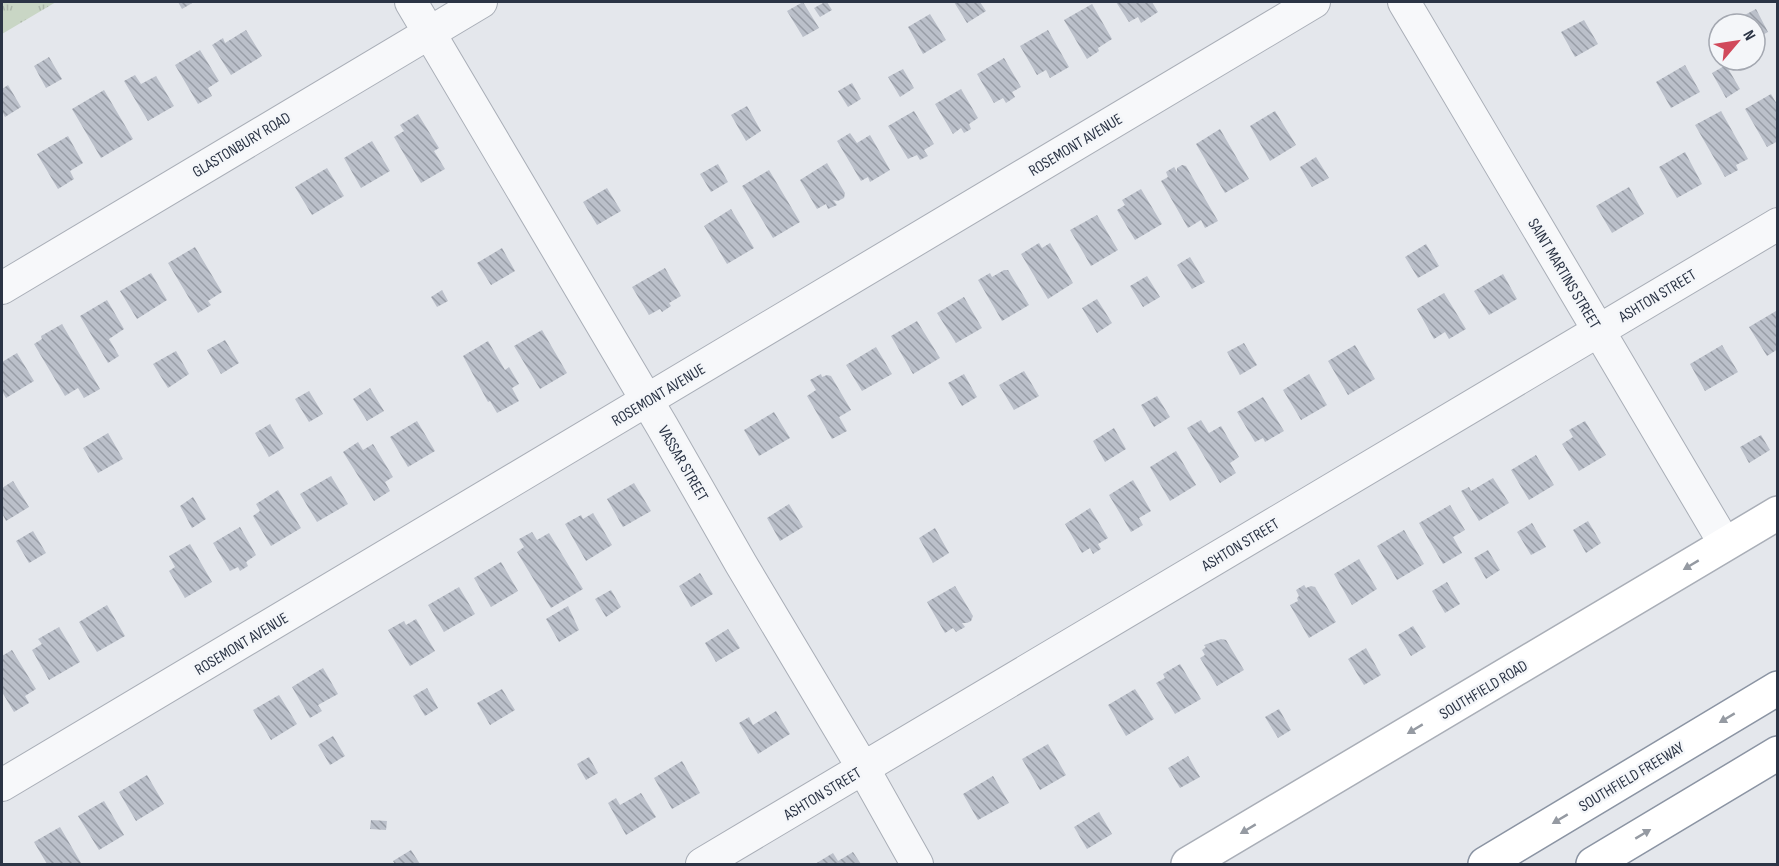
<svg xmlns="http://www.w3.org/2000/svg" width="1779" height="866" viewBox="0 0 1779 866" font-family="'Sofia Sans Condensed',sans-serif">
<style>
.grass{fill:url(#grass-tufts)}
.building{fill:url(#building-back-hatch)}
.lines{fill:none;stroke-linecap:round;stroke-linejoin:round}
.street-casing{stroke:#a9aeb7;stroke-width:34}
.secondary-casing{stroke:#a9aeb7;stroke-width:36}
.highway-casing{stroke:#8b94a3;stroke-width:36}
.street{stroke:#f7f8fa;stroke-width:32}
.secondary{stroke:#fff;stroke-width:33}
.highway{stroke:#fff;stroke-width:33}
.oneway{fill:#959aa2}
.labels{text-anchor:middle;stroke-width:5;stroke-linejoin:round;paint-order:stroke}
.street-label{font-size:16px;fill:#2b3445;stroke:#f4f6f9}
</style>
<defs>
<pattern id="grass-tufts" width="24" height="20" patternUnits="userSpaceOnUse" patternTransform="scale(1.5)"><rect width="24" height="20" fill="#c9d6c5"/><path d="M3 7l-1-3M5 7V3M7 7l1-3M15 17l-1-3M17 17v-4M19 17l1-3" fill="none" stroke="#adb8ab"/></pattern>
<pattern id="building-back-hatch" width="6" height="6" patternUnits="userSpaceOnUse" patternTransform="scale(1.5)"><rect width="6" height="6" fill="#bbc0ca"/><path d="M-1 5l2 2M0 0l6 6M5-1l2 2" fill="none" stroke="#989da6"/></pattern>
</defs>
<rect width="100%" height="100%" fill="#e4e7ec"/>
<path class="grass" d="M2,2H56L2,34Z"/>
<path class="building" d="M178,2H194L182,9Z
M803,2L819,28L803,37L787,11Z
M825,2H827L832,10L820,17L814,8Z
M954,2H980L986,11L967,23Z
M1116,2H1152L1158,12L1141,23L1138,17L1129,22Z
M1092,4L1112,39L1098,48L1099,51L1087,59L1064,20Z
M1756,9L1768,32L1755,39V24H1742L1739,18Z
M930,14L946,40L923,54L908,27Z
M1584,20L1598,44L1575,57L1561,32Z
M246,30L262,56L231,75L212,45L223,38L225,43Z
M1048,30L1069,67L1050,78L1046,70L1037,75L1020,46Z
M200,50L219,81L208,88L212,96L198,104L175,65Z
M49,57L62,79L46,88L34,66Z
M1004,58L1021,87L1012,92L1015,97L1006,103L1003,98L994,103L977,74Z
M1685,65L1700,92L1671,108L1656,82Z
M1726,65L1740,89L1726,98L1712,73Z
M903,69L914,88L900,97L888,77Z
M135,75L141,84L156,76L174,106L148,121L124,81Z
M852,83L861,99L848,107L838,91Z
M8,85L21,107L5,117L2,111V89Z
M961,89L978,118L969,124L971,129L964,133L961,128L953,134L935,104Z
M104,90L133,139L101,158L72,109Z
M1771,94L1778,106V141L1767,147L1745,109Z
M747,106L761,131L746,141L731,115Z
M914,111L934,144L924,150L928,156L920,160L917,155L908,159L888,126Z
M1275,111L1296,145L1270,161L1250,126Z
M1721,111L1748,159L1736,165L1738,170L1725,177L1695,125Z
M418,114L439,148L434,151L445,169L421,183L394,137L404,131L400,125Z
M1220,129L1249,179L1225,193L1196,144Z
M850,133L857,143L870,135L890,170L870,182L868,177L861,181L837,141Z
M68,136L83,163L70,171L74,179L58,189L37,154Z
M372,141L390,171L361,188L344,158Z
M1685,152L1702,184L1677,198L1659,167Z
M1316,157L1329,178L1312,187L1300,167Z
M827,163L845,193L844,198L838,201L833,200L837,205L828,209L826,204L817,209L800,180Z
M718,164L728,182L711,192L700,174Z
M1182,165L1186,166L1218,221L1205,228L1201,220L1188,228L1161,181L1168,177L1166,172L1174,167L1177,172V168Z
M327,168L344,196L312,215L295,187Z
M769,170L800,222L773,238L742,186Z
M1629,187L1644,214L1612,233L1596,206Z
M607,188L621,211L597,225L583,202Z
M1141,189L1162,224L1135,240L1117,210L1125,205L1122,200Z
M731,209L754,248L727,264L704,226Z
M1097,215L1118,250L1091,266L1070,230Z
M1039,243L1042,248L1050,243L1073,283L1048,299L1021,254Z
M1426,244L1439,266L1418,278L1405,257Z
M195,247L222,292L208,301L211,305L198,313L168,263Z
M502,248L515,271L491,285L477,263Z
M1190,257L1205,282L1192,289L1177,265Z
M665,268L681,296L669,303L671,306L662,312L660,309L649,315L632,287Z
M1004,270H1008L1029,305L1002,321L978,280L990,273L992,277Z
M151,273L167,300L137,319L120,291Z
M1503,274L1517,299L1489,315L1474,291Z
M1147,276L1160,297L1143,307L1130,286Z
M442,290L448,301L437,307L431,297Z
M1444,293L1466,329L1449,339L1445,332L1434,339L1417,309Z
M964,297L982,328L956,343L937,313Z
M1097,299L1112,323L1097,333L1082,308Z
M107,300L124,329L109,339L119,356L108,363L80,316Z
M1776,311L1778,349L1767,356L1749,327Z
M917,321L940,358L913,374L891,336Z
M62,324L100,389L84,398L78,388L65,396L34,344L42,339L41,336Z
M542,330L567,373L540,389L514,346Z
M225,340L239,363L221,374L207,350Z
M488,341L505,370L509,367L519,384L512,388L519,401L497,413L490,401L488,402L463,356Z
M1244,343L1257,365L1240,375L1227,352Z
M1355,345L1375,379L1348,395L1328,361Z
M1722,345L1738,372L1705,391L1690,364Z
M876,347L892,374L862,391L846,365Z
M176,351L189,374L168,388L153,364Z
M17,353L34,381L6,398L2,391V362Z
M1024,371L1039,396L1014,410L999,385Z
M821,374L822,377L827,375L831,376L851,410L839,417L847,431L832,439L807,396L816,390L810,380Z
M964,374L977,397L962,406L948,383Z
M1309,374L1327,405L1301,420L1283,390Z
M370,388L384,411L367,421L353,399Z
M309,391L323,414L309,422L295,399Z
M1157,396L1170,417L1154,427L1141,405Z
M1263,397L1284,431L1265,442L1263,438L1255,442L1237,412Z
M774,412L790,438L759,456L744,430Z
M1201,420L1209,433L1221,426L1239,457L1230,463L1236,473L1220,483L1187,428Z
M417,421L435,451L408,467L390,437Z
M1585,421L1606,455L1579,471L1562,444L1573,437L1569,430Z
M270,424L284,448L269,457L255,433Z
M1114,428L1126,449L1105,462L1093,441Z
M108,433L123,459L98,473L83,448Z
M1761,435L1770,450L1749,463L1740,447Z
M358,442L363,450L373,444L393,477L385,482L390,491L374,501L343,452Z
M1176,451L1196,485L1170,501L1150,467Z
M1536,455L1554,485L1529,500L1511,470Z
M331,476L348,504L317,522L300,494Z
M1493,478L1509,503L1479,521L1461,491L1469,487L1471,491Z
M1133,480L1151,511L1139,518L1143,525L1131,532L1109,495Z
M13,481L29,507L6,521L2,513V488Z
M634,483L651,511L623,527L607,499Z
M278,490L301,528L271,546L253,516L260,511L256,504Z
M193,497L206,519L192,528L180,506Z
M789,504L803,527L780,541L767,518Z
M1450,505L1465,530L1453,537L1462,553L1443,564L1419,523Z
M1090,508L1108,538L1098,544L1101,549L1093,554L1090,548L1082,553L1065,524Z
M593,513L612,545L586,561L565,524L581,515L583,519Z
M1588,521L1601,543L1586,553L1573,530Z
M1532,523L1546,547L1531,555L1517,532Z
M240,527L256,555L246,562L248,566L240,571L238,567L230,571L213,543Z
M935,528L949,553L933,563L919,538Z
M1404,530L1424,564L1397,580L1377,546Z
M33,531L46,553L29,563L16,541Z
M532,532L537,540L549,533L583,589L551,608L517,552L524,547L519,539Z
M190,544L212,582L185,598L169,571L175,567L169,556Z
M1488,550L1500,570L1486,579L1474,558Z
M1359,559L1377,589L1352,605L1334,574Z
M501,562L518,591L491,607L474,578Z
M700,573L713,594L691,607L679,586Z
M1447,582L1460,604L1445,613L1432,591Z
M1304,585L1306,588L1311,586L1315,587L1336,622L1309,638L1290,605L1298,601L1297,598L1299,596L1296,590Z
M955,586L973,616L971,621L967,623H962L965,627L956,632L953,628L945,633L927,602Z
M459,587L475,614L444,632L428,605Z
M611,590L621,607L606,617L595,599Z
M107,605L125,636L97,652L79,622Z
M568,606L579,630L559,642L546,619Z
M416,619L435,651L410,666L388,630L404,621L406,625Z
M1413,626L1426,647L1411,656L1398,635Z
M59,627L80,662L49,680L32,650L42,644L38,639Z
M728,629L740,648L716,662L705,643Z
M1221,639L1226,640L1244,670L1217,686L1200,658L1205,655L1202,650L1206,647L1204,645Z
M1366,648L1381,675L1364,685L1348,659Z
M12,650L36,689L25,696L29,703L14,712L2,692V656Z
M1180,664L1201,699L1175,714L1156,683L1165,678L1163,674Z
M323,668L338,694L318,705L322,711L310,718L292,687Z
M427,688L438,708L425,716L413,696Z
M502,689L515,710L490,725L477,703Z
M1135,689L1154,719L1126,736L1108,705Z
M279,695L297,724L271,740L253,710Z
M1279,709L1291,730L1278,738L1265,717Z
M776,711L790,734L758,754L739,723L749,717L753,725Z
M333,736L345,756L330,765L318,745Z
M1048,744L1066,775L1040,790L1022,759Z
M1188,756L1200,777L1180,788L1168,768Z
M589,757L598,773L586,780L577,764Z
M682,761L700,793L672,809L654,778Z
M147,775L164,804L136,821L119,792Z
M993,776L1009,803L978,820L963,794Z
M641,793L656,817L626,835L608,803L616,798L620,805Z
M104,801L124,835L99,850L78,816Z
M1099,812L1112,834L1087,849L1074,827Z
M371,820L387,821L386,830L370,829Z
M60,827L81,863L78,864H47L34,842Z
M411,850L420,864H395L393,861Z
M853,852L861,864H815L833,853L838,861Z"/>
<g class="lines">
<g class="street-casing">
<path id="street" d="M411,2L662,426L741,564L863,768L917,864
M1404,2L1725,544
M2,288L481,2
M2,785L1314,2
M702,864L1778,224"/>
</g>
<g class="secondary-casing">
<path id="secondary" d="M1188,864L1778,513"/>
</g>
<g class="highway-casing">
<path id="highway" d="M1485,864L1778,688
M1593,864L1778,753"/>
</g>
<use href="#street" class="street"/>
<use href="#secondary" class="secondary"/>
<use href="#highway" class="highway"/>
</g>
<defs><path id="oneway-solid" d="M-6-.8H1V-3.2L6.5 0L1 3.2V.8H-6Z" transform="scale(1.5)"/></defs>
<g class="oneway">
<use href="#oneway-solid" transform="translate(1691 565) rotate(149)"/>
<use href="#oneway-solid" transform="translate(1727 718) rotate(149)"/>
<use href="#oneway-solid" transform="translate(1415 729) rotate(149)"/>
<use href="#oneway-solid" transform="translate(1560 819) rotate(149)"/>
<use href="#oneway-solid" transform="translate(1248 829) rotate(149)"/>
<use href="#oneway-solid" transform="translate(1643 834) rotate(-31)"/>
</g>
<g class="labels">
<g class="street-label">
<text transform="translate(241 144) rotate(-31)" y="6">GLASTONBURY ROAD</text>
<text transform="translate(1075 144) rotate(-31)" y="6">ROSEMONT AVENUE</text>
<text transform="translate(1565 273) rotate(59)" y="6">SAINT MARTINS STREET</text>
<text transform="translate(1657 295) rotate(-31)" y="6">ASHTON STREET</text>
<text transform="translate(658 394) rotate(-31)" y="6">ROSEMONT AVENUE</text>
<text transform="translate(684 463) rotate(60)" y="6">VASSAR STREET</text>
<text transform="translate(1240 544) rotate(-31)" y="6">ASHTON STREET</text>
<text transform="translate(241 643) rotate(-31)" y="6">ROSEMONT AVENUE</text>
<text transform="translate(1483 689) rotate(-31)" y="6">SOUTHFIELD ROAD</text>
<text transform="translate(1631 776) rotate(-31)" y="6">SOUTHFIELD FREEWAY</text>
<text transform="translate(822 793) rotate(-31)" y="6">ASHTON STREET</text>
</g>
</g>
<rect width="1779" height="866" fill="none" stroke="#2b3445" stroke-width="6"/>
<g transform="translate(1737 42) rotate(61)"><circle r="28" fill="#f4f6f9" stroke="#a4a8b1" stroke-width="1.5"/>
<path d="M0-4.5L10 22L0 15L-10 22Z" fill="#d1495b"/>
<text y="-9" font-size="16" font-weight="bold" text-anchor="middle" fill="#2b3445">N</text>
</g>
</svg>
